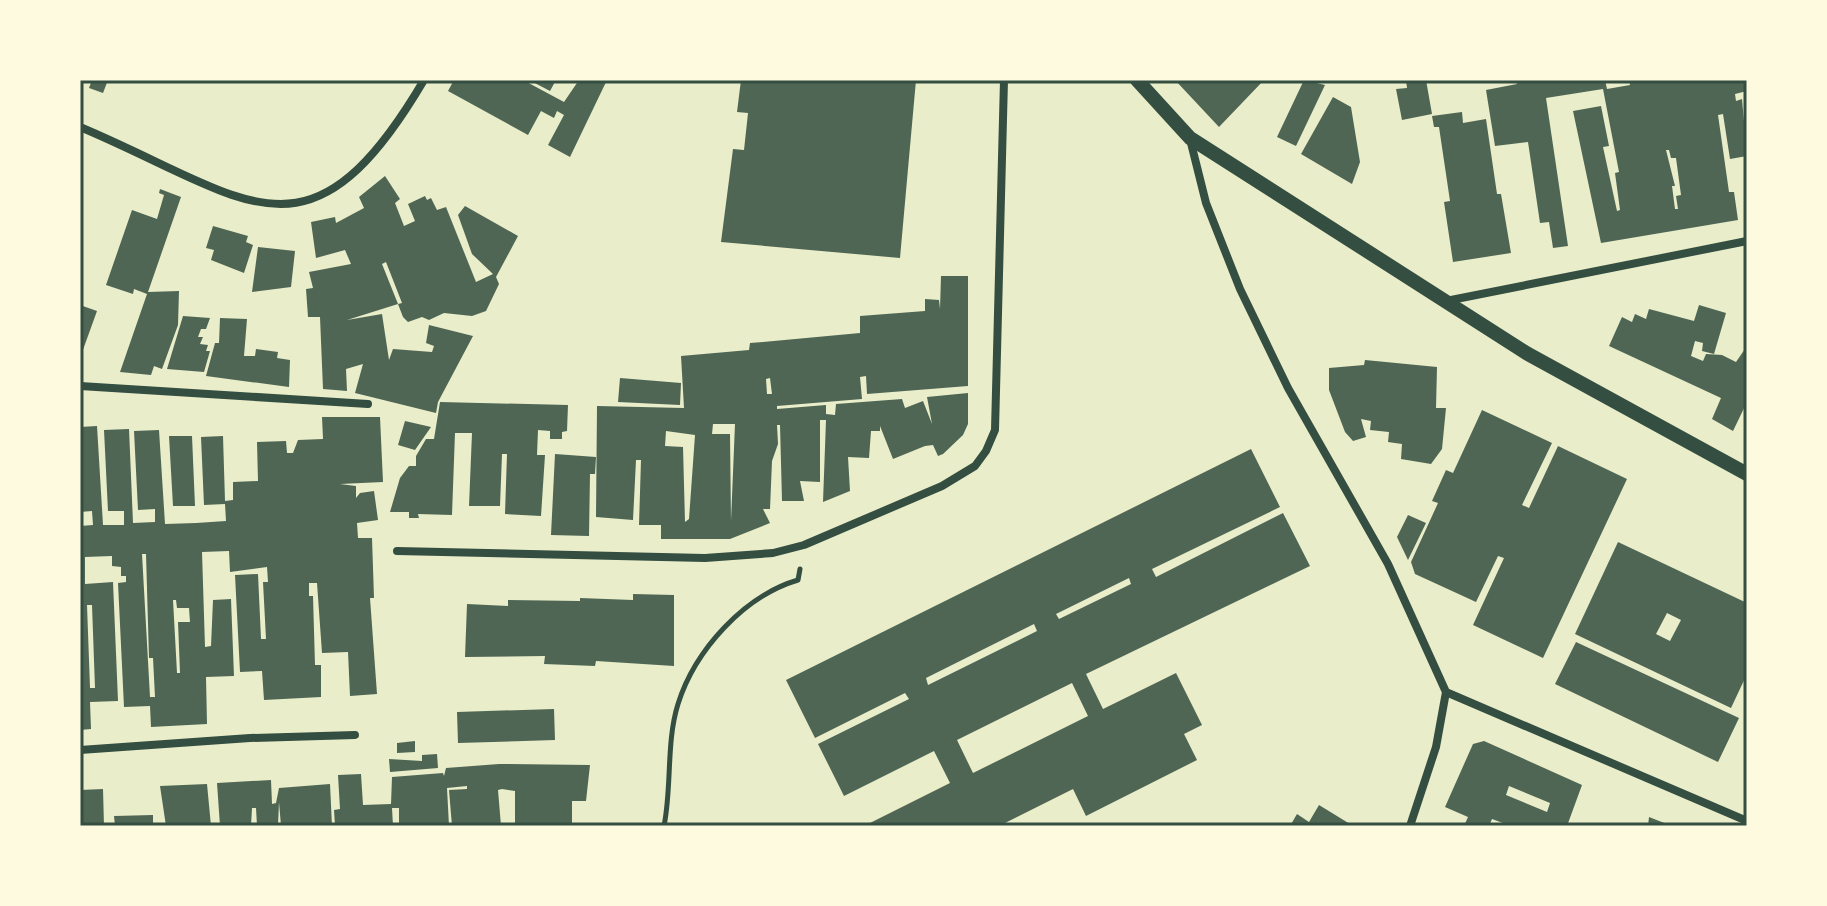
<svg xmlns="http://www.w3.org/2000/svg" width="1827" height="906" viewBox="0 0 1827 906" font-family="'PT Sans',sans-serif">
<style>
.building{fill:#4f6655;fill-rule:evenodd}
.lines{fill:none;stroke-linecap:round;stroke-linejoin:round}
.path{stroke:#344e41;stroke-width:5}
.minor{stroke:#344e41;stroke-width:8}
.tertiary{stroke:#344e41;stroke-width:14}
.neatline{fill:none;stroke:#344e41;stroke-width:3}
</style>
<rect width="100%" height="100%" fill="#e9edc9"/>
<path class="building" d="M92,80H108L103,93L89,88Z
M454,80H523L564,102L579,80H607L570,157L548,145L564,115L557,111L554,118L541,111L528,135L448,91Z
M529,80H556L550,91Z
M741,80H916L900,258L721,242L733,149L744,150L748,113L737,112Z
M1175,80H1264L1219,127Z
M1304,80L1325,85L1296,146L1277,137Z
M1406,80H1426L1432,114L1402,120L1396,89L1407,88Z
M1516,80H1605L1607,89L1630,85L1629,80H1747V91L1735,94L1736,101L1742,99L1747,156L1730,159L1723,114L1718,115L1729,192H1734L1738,220L1601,243L1573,111L1601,106L1609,146L1603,147L1617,211L1620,210L1615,173L1619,172L1603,89L1546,98L1568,246L1553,248L1549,222L1540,223L1528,142L1495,146L1486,90L1517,84ZM1666,150H1669L1671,158H1676L1681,195L1676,196L1678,209H1675L1672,186H1675Z
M1333,97L1351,107L1360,162L1352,184L1301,154Z
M1462,112L1463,123L1486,119L1497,194H1501L1511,253L1453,262L1444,202L1450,201L1439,127H1434L1432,116Z
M385,176L400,199L395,203L404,226L415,221L408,204L425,196L427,200L431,198L437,210L446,207L476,282L493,274L472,254L458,215L465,206L518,236L496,277L499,284L486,311L472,316L444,313L429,320L422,317L408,322L403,317L398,304L402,303L386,262L382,264L398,304L347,320L382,314L389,360L393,349L432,352L434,346L426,343L429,325L473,336L438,402L436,413L355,393L363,364L346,369L347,391L323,389L320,317H308L306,289L313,288L309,272L351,264L345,250L316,258L311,222L335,217L336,223L364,208L359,197Z
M160,189L181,197L148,292L179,291L178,325L162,369L154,366L151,375L120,372L147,294L134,289L133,294L106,285L132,210L157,219L164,195L159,193Z
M213,226L248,236L246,242L253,245L244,273L211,260L214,250L206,248Z
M258,247L295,251L291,287L252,292Z
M941,276H968V386L867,394L866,376L860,377L862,399L777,406V409L826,405V414L835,415L836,404L902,399L905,408L923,401L932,424L927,397L968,393V424L963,435L943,454L938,456L933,445L925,446L893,459L880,426V431H871L869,458L848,457L850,491L823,502L826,420H820V482L800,481L804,501H782L780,425H777L778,444L772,461L770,509H763L770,523L730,539H661V525H639L641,460H636L633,520L596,517L597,406L684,408L681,356L749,350L750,343L763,342L860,333V316L925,311V299L939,300L940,309ZM770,378L772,394H767L766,379ZM713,424H735L731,521L730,434H712ZM666,431L695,435L689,519L685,522L683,447L665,446Z
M80,305L97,311L80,358Z
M1699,305L1726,313L1714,354L1702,351L1703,343L1695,341L1691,356L1703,361L1706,354L1722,355L1736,362L1747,346V402L1733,431L1712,419L1721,398L1609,346L1622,317L1632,322L1635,314L1646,319L1649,309L1694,321Z
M183,316L210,318L206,329H201L198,337H203L200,344L208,345L206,351H210L204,372L167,369Z
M220,318L247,319L244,356H255L256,349L278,352L277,358L290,360L289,387L206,376L215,343H219Z
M1365,360L1437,367L1436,408H1446L1442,449L1431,464L1401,459L1402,444L1388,442L1389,432L1370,430L1371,421L1361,419L1366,437L1353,441L1345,432L1329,390V368L1364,365Z
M620,378L681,383L680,405L618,402Z
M440,402L568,405L567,431L562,432V439H550V431L538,430L537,455H545L541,516L505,514L507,454H502L500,506H469L472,433H455L452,515L418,514L419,518H409V512H390L400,478L409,466H416V456L426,439H434Z
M1482,410L1552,443L1522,505L1529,508L1558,446L1627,479L1543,658L1473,625L1504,558L1498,556L1476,602L1415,574L1411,562L1438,503L1432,501L1446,470L1453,473Z
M322,417H380L383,482L340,484L356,486V498L360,493L374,491L378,520L357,523L358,538H372L374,598H370L377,694L350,696L348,652L322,653L317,583H309V596H313L315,665H321V697L264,700L262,671L240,672L235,575L258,574L261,639H266L263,582H268L267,567L230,572L229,551L202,552L205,647L211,646L213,600L231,599L234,676L206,677L207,724L151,727L150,706L124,707L118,583L126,582V576H121V567L112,566V556L85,557V584L113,582L118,701L90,702L91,729L80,730V526L93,525L92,511L80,512V427L97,426L103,525H124V511H108L104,430L129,429L133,523L155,522V509L138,510L134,431L159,430L165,524L196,523L226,521L225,504L204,505L201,437L223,436L225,501L233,500V482L258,481L257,442L286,441L287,453H293L298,440L323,439ZM142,554H146L149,658H153L155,697H150ZM173,600H176L177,608H189L190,622H178L180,673H177ZM87,605H92L95,688H90Z
M405,421L431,427L415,450L398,445Z
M169,436H192L195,506H173Z
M1251,449L1280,507L1152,569L1156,577L1283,513L1310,566L1086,674L1103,709L1176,673L1202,725L1184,734L1197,760L1086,816L1073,789L999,826H864L950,783L934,751L844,796L818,744L909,699L905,693L815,738L786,680ZM1129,578L1131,584L1059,619L1056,614ZM1034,624L1037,631L928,685L926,678ZM1072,683L1088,716L973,773L957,740Z
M555,454L596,457L595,474H590L589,536L551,535Z
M1408,515L1426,523L1408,560L1397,537Z
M1618,542L1747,603V674L1731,708L1575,634ZM1667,613L1681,620L1670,641L1656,634Z
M633,594L674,595V666L596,661L595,666L544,664L545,656L465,657L467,604L508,606V600L580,601V598L633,600Z
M1576,642L1739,718L1718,762L1555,684Z
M554,709L555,740L458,743L457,712Z
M415,741V752L397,753V743Z
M1484,741L1582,785L1567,826H1511L1492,819L1489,826H1464L1468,817L1445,807L1473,744ZM1509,786L1550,803L1547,812L1506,795Z
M437,754L438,768L390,772L389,759L422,761V755Z
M499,764L590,765L586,801H572V826H515V791L502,789L498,790L501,826H452L449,790L467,789V786L447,788L449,826H399V808H392L393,826H335L334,810L340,809L338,775L361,774L363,805L391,804L392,777L443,773L444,776L446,768Z
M271,780L272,804L276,803L279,788L330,784L332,826H281L279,802L278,826H257L256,808H252L251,826H220L217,783Z
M207,784L211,826H166L160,786Z
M103,789L104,826H80V790Z
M1319,805L1350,824L1349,826H1290L1297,814L1309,822Z
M153,815V826H115L114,816Z
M1649,817L1672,826H1648Z"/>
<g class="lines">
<path class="path" d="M664,826C672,787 666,742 678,704C695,650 744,596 798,580L800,569"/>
<path class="minor" d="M80,127C247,197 308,277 424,80
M1190,139L1206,203L1240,289L1288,388L1388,564L1446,692L1436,747L1410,826
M1446,301L1747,241
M80,386L368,404
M397,551L705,558L773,553L804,545L942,486L975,466L986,451L995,430L1004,80
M1446,692L1747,821
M80,750L250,738L355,735"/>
<path class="tertiary" d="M1137,80L1190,138L1528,354L1747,474"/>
</g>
<rect width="1827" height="906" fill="none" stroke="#fefae0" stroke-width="164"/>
<rect x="82" y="82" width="1663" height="742" class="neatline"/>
</svg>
